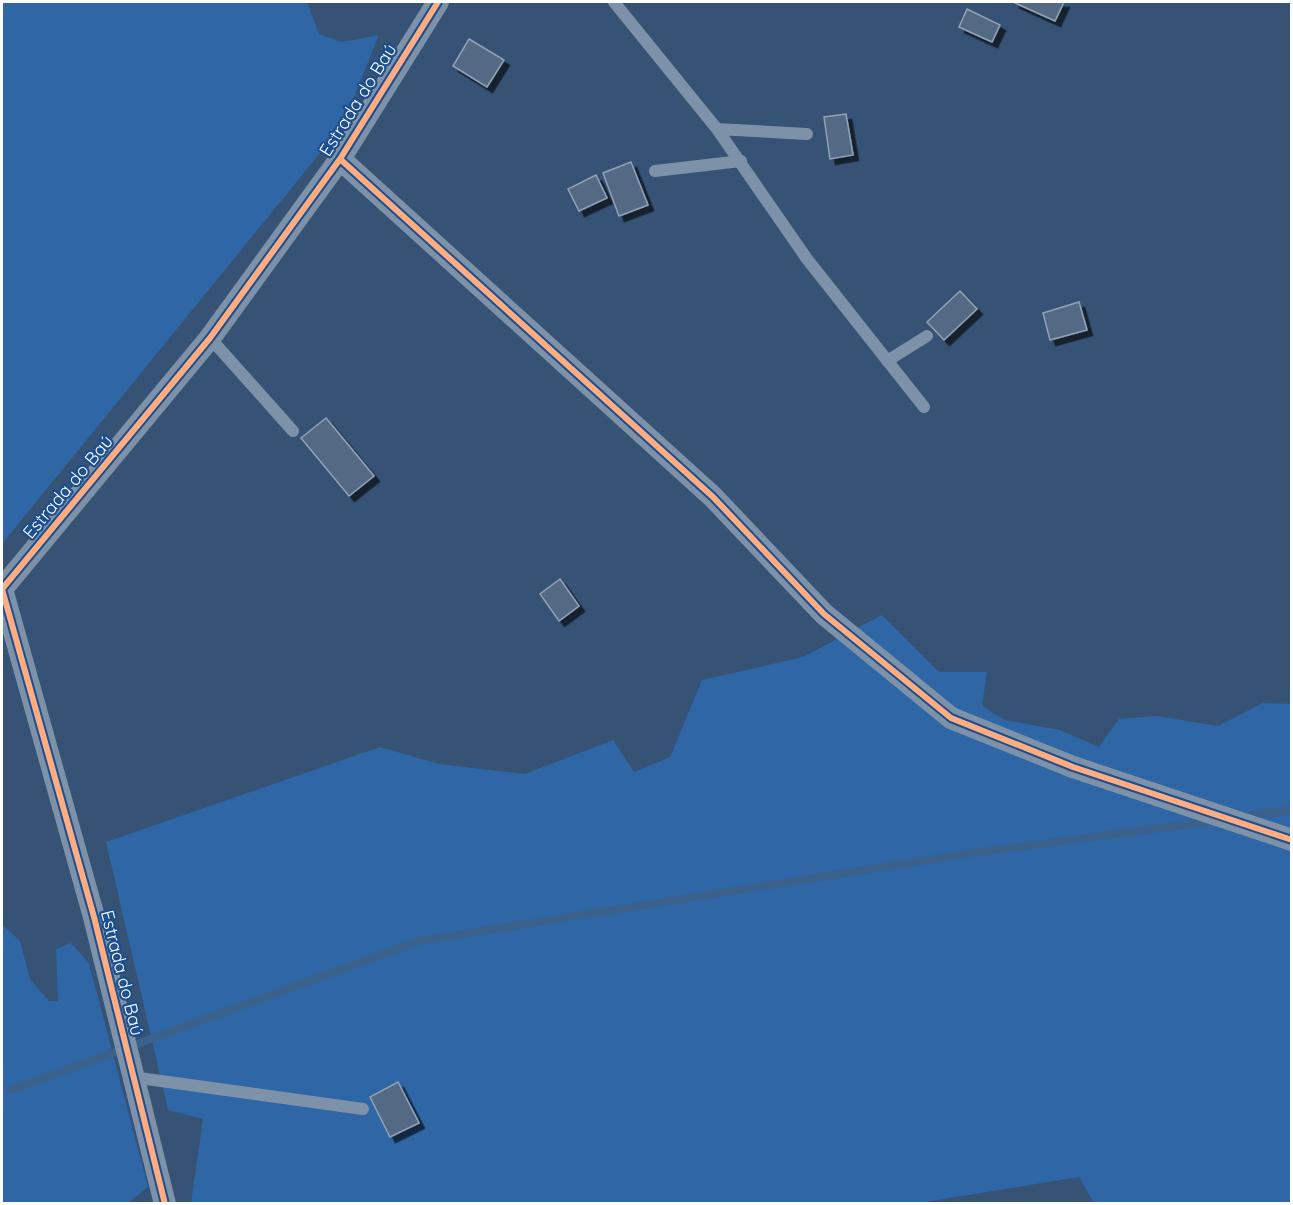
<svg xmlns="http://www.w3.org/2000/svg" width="1293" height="1205" viewBox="0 0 1293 1205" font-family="Quicksand,sans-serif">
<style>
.green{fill:#2f66a5}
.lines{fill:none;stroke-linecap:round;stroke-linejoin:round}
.stream{stroke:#3b618d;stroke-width:8}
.building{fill:#526984;stroke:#92a2b6;stroke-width:1.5;filter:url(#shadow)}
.lane{stroke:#7d92a8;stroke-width:12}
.street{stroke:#7d92a8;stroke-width:22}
.cycleway-casing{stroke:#1b4f8f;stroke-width:10}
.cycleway{stroke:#ffac80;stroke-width:6}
.labels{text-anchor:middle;stroke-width:4.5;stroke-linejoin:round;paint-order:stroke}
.street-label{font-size:18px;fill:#fff;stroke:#1b4f8f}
</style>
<defs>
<filter id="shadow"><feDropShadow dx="5.5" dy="5.5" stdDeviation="0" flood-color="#0009"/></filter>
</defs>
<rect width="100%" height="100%" fill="#365274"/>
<path class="green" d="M2,2H307L319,34L342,42L379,35L342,126L2,544Z
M882,615L939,672H987L982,706L1005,720L1060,730L1099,747L1119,719L1157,716L1218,726L1263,703L1291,704V1203H1094L1079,1177L913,1204L191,1203L203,1119L168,1110L106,842L380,747L439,764L525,774L613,740L634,772L670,757L702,680L803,657Z
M2,924L20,941L30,979L49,1001H58L56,949L71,943L89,963L148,1187L128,1203H2Z"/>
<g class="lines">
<path class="stream" d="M1245,816L1292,810
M11,1090L419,941L965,854L1213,821"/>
</g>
<path class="building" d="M1013,2H1064L1055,21Z
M967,9L1000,25L992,42L959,27Z
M469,39L504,60L487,87L453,66Z
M846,114L853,155L830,159L824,117Z
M631,162L648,205L619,216L603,173Z
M596,175L607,198L579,211L568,189Z
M960,291L977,309L944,340L927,322Z
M1079,302L1087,330L1050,340L1043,313Z
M326,418L374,476L349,496L301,438Z
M560,579L579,606L559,621L540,594Z
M398,1082L419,1123L390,1137L370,1097Z"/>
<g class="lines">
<path class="lane" d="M614,2L717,129L807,259L924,407
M717,129L807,134
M655,171L741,161
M210,338L293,431
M887,361L927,336
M132,1077L363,1109"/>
<path class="street" d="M340,159L713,497L824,614L951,718L1073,767L1292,840
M165,1204L94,917L2,589L210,338L340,159L438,2"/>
<g class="cycleway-casing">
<path id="cycleway" d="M340,159L713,497L824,614L951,718L1073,767L1292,840
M165,1204L94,917L2,589L210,338L340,159L438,2"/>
</g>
<use href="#cycleway" class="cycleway"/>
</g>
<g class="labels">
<g class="street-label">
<text transform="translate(358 100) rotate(-58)" y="6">Estrada do Baú</text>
<text transform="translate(68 487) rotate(-50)" y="6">Estrada do Baú</text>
<text transform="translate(122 973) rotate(76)" y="6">Estrada do Baú</text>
</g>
</g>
<rect width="1293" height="1205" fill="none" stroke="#ffffff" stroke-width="6"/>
</svg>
